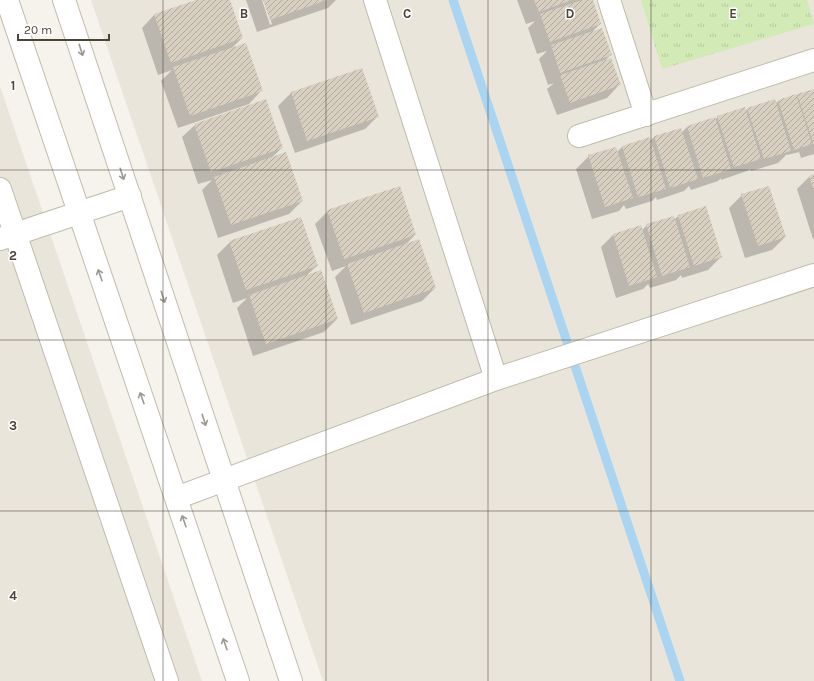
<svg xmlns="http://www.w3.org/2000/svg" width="814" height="681" viewBox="0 0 814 681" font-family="Karla,sans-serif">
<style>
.residential{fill:#eae5da}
.grass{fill:url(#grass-tufts)}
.shadow{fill:#0003}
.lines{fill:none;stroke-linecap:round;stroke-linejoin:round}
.stream{stroke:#a9d4f2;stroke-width:9}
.building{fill:url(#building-hatch)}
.minor-casing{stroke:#c2bbae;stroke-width:24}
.minor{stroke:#fff;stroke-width:22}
.oneway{stroke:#9c9892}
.grid{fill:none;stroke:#4b4439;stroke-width:1;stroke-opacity:0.55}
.grid-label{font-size:13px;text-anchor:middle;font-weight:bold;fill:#4b4439;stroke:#fff;stroke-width:3;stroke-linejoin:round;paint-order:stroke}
</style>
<defs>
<pattern id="grass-tufts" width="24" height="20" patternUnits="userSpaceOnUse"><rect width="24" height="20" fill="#d2eab5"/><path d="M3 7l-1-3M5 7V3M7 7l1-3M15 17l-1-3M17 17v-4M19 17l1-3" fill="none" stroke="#b6ca9c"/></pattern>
<pattern id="building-hatch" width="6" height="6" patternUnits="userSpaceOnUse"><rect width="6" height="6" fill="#d8cfc1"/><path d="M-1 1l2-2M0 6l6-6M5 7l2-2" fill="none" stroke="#b1aa9e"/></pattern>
</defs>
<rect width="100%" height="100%" fill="#f6f3ec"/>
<path class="residential" d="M91,0H814V681H323Z
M0,86L202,681H0Z"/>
<path class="grass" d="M641,0H807L814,24L662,69Z"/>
<path class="shadow" d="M199,0H229L242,38L231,49L261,91L249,104L178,128L161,81L172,70L158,75L142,28L154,15Z
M246,0H262L270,25L272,24L264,0H336L328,8L257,32Z
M517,0H592L600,24L592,32L611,55L604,61L619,85L607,98L557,115L547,89L554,83L548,85L539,59L547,51L537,54L528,28L535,21L526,24Z
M362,69L378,116L365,129L295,153L278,106L291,93Z
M814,90V154L801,158L799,152L787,155V154L778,163L751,171L750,169L747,171L721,180V178L718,181L691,190L689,186L684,191L657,200L656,197L652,201L626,209L624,205L619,211L592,219L576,169L589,156L617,152L622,147L650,141L654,137L681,129L682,132L687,127L714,120L718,117L745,111L748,109L775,104L778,101Z
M195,125L282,148L271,158L302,201L289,214L218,238L202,190L212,180L198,184L182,137Z
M814,175V239H813L797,189L809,177Z
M742,195L785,237L772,250L745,258L729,208Z
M328,211L415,235L405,245L435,288L422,301L351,325L335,277L346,266L332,271L315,224Z
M678,216L721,257L708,270L682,278L681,275L676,280L650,288L648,284L643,289L616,298L601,247L613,235L641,231L647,225L674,220Z
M230,242L317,266L306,276L337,319L324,332L253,356L237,308L247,298L233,303L217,255Z"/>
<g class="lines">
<path class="stream" d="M453,0L680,681"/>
</g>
<path class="building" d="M196,0H230L243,38L171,63L154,14Z
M263,0H327L270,20Z
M534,0H572L539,12Z
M582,0H593L601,24L550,42L540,14Z
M602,28L612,55L560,73L551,45Z
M246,43L263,91L190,116L173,67Z
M611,58L621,85L570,103L560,75Z
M362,68L379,117L307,141L291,92Z
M814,89V145L797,94Z
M796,94L812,144L794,150L778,100Z
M266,99L283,148L211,172L194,124Z
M775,99L791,151L764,159L747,108Z
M745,107L761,159L734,167L717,116Z
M715,117L731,169L703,178L687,126Z
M681,128L698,179L670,188L654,136Z
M650,137L666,189L638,197L622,146Z
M616,147L633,198L605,207L588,155Z
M286,152L303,201L231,225L214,177Z
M814,174V191L809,176Z
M400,186L416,235L344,259L327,210Z
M769,186L786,237L758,246L741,194Z
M706,206L722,257L694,266L678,215Z
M674,216L690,267L662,276L646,224Z
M301,217L318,266L246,290L229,241Z
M641,225L657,277L629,286L613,234Z
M419,239L436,288L364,313L347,264Z
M321,270L338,319L266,344L249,295Z"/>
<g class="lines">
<g class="minor-casing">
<path id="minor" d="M7,0L238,681
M64,0L291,681
M375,0L496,379
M609,0L646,115
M579,136L814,60
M0,189L167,681
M0,239L130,196
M176,498L496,379L814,275"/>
</g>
<use href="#minor" class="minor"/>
</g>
<defs><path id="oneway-shaft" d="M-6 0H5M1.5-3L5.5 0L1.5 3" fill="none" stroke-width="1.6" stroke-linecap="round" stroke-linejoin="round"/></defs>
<g class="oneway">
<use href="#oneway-shaft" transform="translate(81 50) rotate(72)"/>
<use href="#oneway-shaft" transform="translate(122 174) rotate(72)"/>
<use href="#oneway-shaft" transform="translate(100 275) rotate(-109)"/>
<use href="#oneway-shaft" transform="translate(163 297) rotate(72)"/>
<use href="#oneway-shaft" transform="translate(142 398) rotate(-109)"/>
<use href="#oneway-shaft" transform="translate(204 420) rotate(72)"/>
<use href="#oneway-shaft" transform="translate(184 521) rotate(-109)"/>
<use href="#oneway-shaft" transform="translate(225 644) rotate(-109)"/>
</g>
<path class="grid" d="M163,0V681M326,0V681M488,0V681M651,0V681M0,170H814M0,340H814M0,511H814"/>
<g class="grid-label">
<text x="244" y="18">B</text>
<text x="407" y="18">C</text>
<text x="570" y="18">D</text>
<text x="733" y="18">E</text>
<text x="13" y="90">1</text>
<text x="13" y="260">2</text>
<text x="13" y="430">3</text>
<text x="13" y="600">4</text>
</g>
<path d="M18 34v6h91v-6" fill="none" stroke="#4b4439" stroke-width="2"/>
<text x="24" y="34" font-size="12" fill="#4b4439" stroke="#ffffff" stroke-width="3" paint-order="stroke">20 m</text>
</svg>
